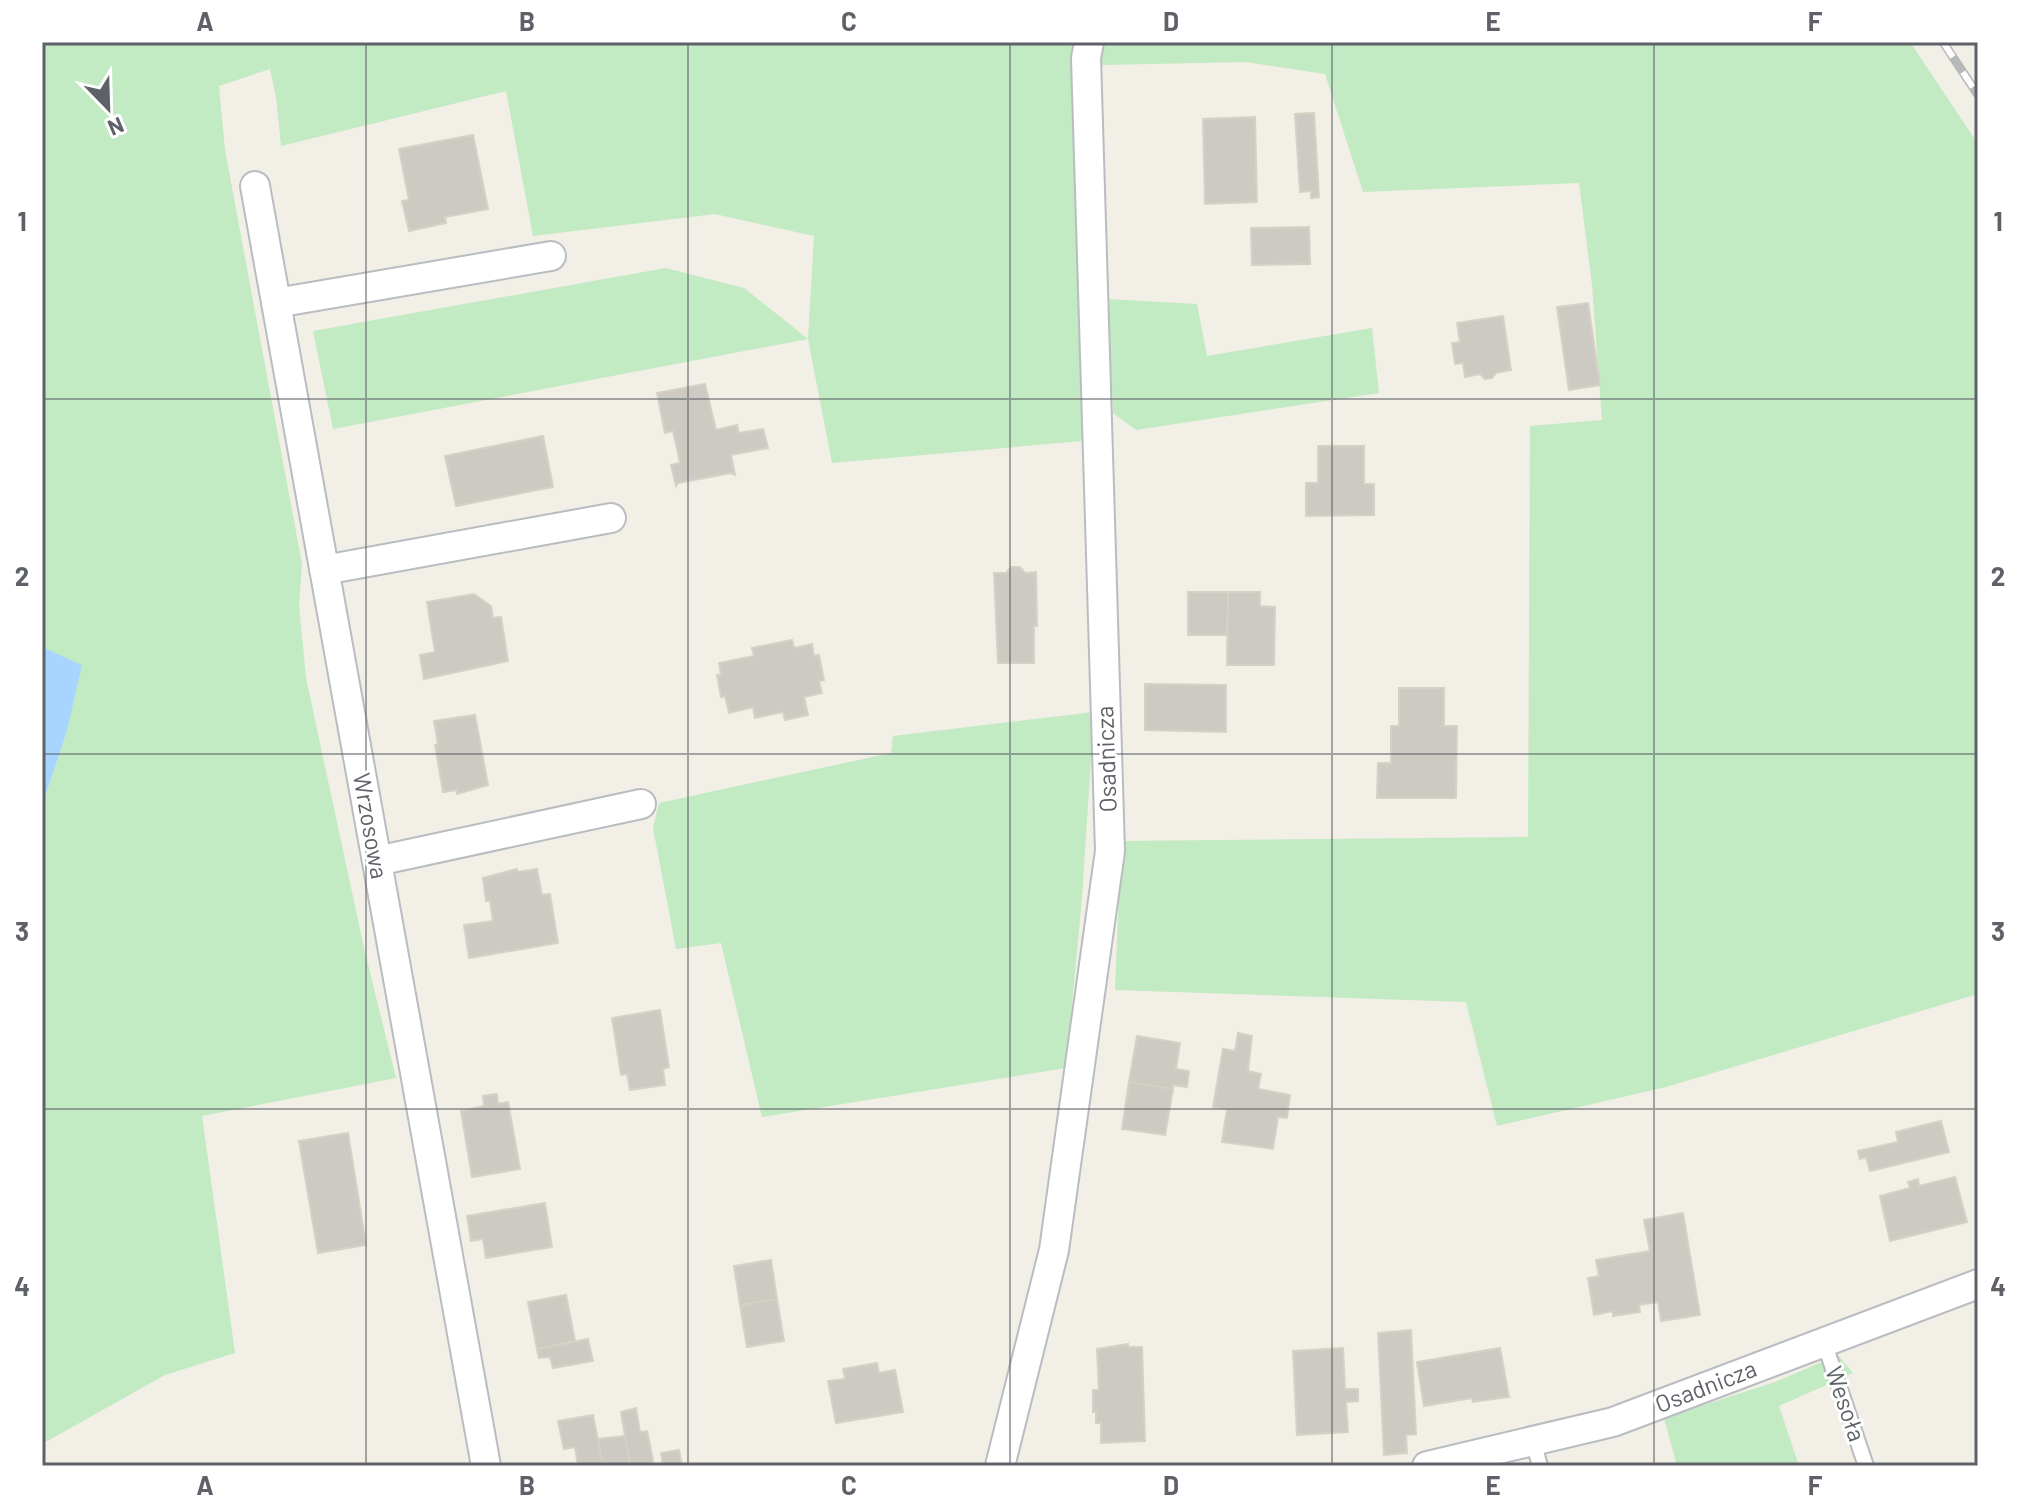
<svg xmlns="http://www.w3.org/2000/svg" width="2020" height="1508" viewBox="0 0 2020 1508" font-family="Barlow,sans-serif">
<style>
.green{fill:#c2eac3}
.water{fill:#a8d5ff}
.building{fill:#cccac3;stroke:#d6d1c4;stroke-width:2}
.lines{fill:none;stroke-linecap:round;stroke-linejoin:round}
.service-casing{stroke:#b9bcc1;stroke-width:18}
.minor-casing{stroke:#b9bcc1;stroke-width:32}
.service{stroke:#fff;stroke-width:14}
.minor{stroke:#fff;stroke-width:28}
.rail-casing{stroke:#b7b8b9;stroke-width:9}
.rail{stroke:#fff;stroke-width:6;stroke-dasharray:18;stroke-linecap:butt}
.grid{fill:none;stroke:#5e6268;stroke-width:2;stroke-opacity:0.55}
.labels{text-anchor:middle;stroke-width:6;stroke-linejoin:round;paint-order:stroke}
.street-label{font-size:24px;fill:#5e6268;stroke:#fff}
.neatline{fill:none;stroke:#5e6268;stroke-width:3}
.grid-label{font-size:26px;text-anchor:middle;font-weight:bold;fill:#5e6268}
</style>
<rect width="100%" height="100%" fill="#f1efe6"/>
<path class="green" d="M42,42H1076L1082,441L832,463L808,339L333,429L313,331L666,268L744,288L808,339L814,236L715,214L533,236L506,91L281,146L276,97L270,69L219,86L225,150L302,564L299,605L306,678L364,948L396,1078L202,1116L235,1353L165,1375L42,1444V806L66,734L42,647Z
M1103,42H1910L1978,144V994L1666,1087L1497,1126L1466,1002L1115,990L1121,841L1528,837L1530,426L1602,420L1592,285L1579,183L1363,192L1325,74L1246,62L1101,65Z
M1108,299L1197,304L1207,356L1372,328L1379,393L1136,430L1113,413Z
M1094,712L1082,898L1066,1068L762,1117L721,943L676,949L653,828L659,803L891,753L893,736Z
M1838,1355L1853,1373L1779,1406L1799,1466H1677L1664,1418L1775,1382Z"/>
<path class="water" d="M42,647L82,665L66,734L42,806Z"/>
<path class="building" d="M1314,113L1319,197L1311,198V191L1300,192L1295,114Z
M1255,117L1257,202L1205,204L1203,119Z
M473,135L488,209L445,217L446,223L409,231L402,201L409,200L399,149Z
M1309,227L1310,264L1252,265L1251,228Z
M1588,303L1600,385L1569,390L1557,307Z
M1503,316L1511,370L1496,373L1492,378L1485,379L1480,374L1465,377L1463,363L1455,364L1452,343L1460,342L1457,323Z
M705,384L716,430L737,425L739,433L763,429L768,448L731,455L735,475L731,473L678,483L676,486L671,465L680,463L676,444L673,431L665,433L657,393Z
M543,436L553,487L456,506L445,456Z
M1318,446H1364V484H1374V515L1306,516V483H1318Z
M1011,567H1020L1025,573L1036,572L1037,626H1034V663H998L994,573H1006Z
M1188,592H1228L1227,635H1188Z
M1228,592H1260V606L1275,607L1274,665H1227Z
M474,594L491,606L493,618L501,617L508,661L424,679L420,655L435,652L427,602Z
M792,640L794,648L812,644L814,656L819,655L824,680L819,681L822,693L804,697L808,715L785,720L783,712L755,718L753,707L729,713L725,696L721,697L717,675H721L719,663L754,656L752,648Z
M1145,684L1226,685V732L1145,730Z
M1399,688H1444V726H1457L1456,798H1377L1378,763H1391V726H1399Z
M475,715L488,785L457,794V790L443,792L435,745L438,744L434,721Z
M517,869L518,872L537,869L542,895L550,894L558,943L469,958L464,925L493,921L490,901H486L483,878Z
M660,1010L669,1067L663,1069L665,1085L630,1090L627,1074L621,1075L612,1018Z
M1238,1033L1252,1036L1248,1071L1261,1074L1258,1089L1290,1095L1287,1118L1278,1117L1273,1149L1222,1142L1227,1109L1213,1107L1223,1049L1235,1051Z
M1137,1036L1180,1043L1176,1069L1189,1071L1187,1087L1173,1085V1089L1129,1082Z
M1129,1082L1173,1089L1165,1135L1122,1129Z
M497,1094L498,1104L508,1102L520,1169L472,1177L461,1111L484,1106L483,1096Z
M1941,1121L1949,1152L1870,1171L1866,1157L1860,1159L1858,1151L1898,1142L1896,1132Z
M348,1133L366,1245L318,1253L299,1141Z
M1955,1177L1967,1222L1890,1241L1880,1196L1910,1188L1908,1182L1918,1179L1919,1186Z
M545,1203L552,1247L486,1258L483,1239L471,1241L467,1216Z
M1683,1213L1700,1315L1661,1321L1658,1302L1639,1305L1640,1312L1613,1316V1311L1594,1315L1588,1278L1599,1276L1596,1260L1650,1251L1644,1220Z
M771,1260L777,1299L740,1305L734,1266Z
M566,1295L575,1341L537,1349L528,1302Z
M777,1299L784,1341L747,1347L740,1305Z
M1411,1330L1416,1434L1406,1435L1407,1453L1384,1455L1378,1333Z
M588,1339L593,1361L553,1368L550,1357L539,1358L537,1349Z
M1128,1344V1347H1142L1145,1441L1101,1443V1423H1096V1412H1093V1390H1099L1097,1349Z
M1343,1348L1345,1389H1358V1401L1346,1402L1348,1432L1297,1435L1293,1351Z
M1500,1348L1509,1397L1473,1402L1472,1398L1424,1406L1417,1362Z
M877,1363L879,1373L895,1370L903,1412L836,1423L828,1381L845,1379L843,1369Z
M636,1408L640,1432L647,1431L653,1460L651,1466H630L621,1412Z
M593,1415L603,1466H578L575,1447L564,1449L558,1421Z
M625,1436L630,1466H603L598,1439Z
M679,1450L682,1466H663L661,1453Z"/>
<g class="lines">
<g class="service-casing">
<path id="service" d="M1824,1342L1866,1466
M1533,1441L1540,1466"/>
</g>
<g class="minor-casing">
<path id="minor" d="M255,186L486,1466
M276,303L551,256
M324,570L611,518
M377,861L641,804
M1000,1466L1054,1250L1110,851L1086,58L1089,42
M1427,1466L1613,1422L1978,1284"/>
</g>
<use href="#service" class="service"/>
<use href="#minor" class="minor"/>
<g class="rail-casing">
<path id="rail" d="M1943,42L1978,95"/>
</g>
<use href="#rail" class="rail"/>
</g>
<path class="grid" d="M366,42V1466M688,42V1466M1010,42V1466M1332,42V1466M1654,42V1466M42,399H1978M42,754H1978M42,1109H1978"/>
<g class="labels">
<g class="street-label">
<text transform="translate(1107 759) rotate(-92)" y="8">Osadnicza</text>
<text transform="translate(370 826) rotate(80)" y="8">Wrzosowa</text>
<text transform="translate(1706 1387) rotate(-21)" y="8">Osadnicza</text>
<text transform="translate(1845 1404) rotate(71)" y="8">Wesoła</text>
</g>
</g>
<rect width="2020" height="1508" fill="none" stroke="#ffffff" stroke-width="88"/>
<g transform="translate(108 108) rotate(157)" stroke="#ffffff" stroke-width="6" paint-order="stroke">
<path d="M0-6L14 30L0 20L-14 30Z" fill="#5e6268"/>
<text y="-12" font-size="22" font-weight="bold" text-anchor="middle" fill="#5e6268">N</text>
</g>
<rect x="44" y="44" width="1932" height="1420" class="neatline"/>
<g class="grid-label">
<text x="205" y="31">A</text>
<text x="527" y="31">B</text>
<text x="849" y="31">C</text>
<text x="1171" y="31">D</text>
<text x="1493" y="31">E</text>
<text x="1815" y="31">F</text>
<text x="22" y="231">1</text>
<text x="1998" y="231">1</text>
<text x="22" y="586">2</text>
<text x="1998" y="586">2</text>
<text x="22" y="941">3</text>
<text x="1998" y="941">3</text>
<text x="22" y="1296">4</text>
<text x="1998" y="1296">4</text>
<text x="205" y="1495">A</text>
<text x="527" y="1495">B</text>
<text x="849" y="1495">C</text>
<text x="1171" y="1495">D</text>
<text x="1493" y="1495">E</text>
<text x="1815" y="1495">F</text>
</g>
</svg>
